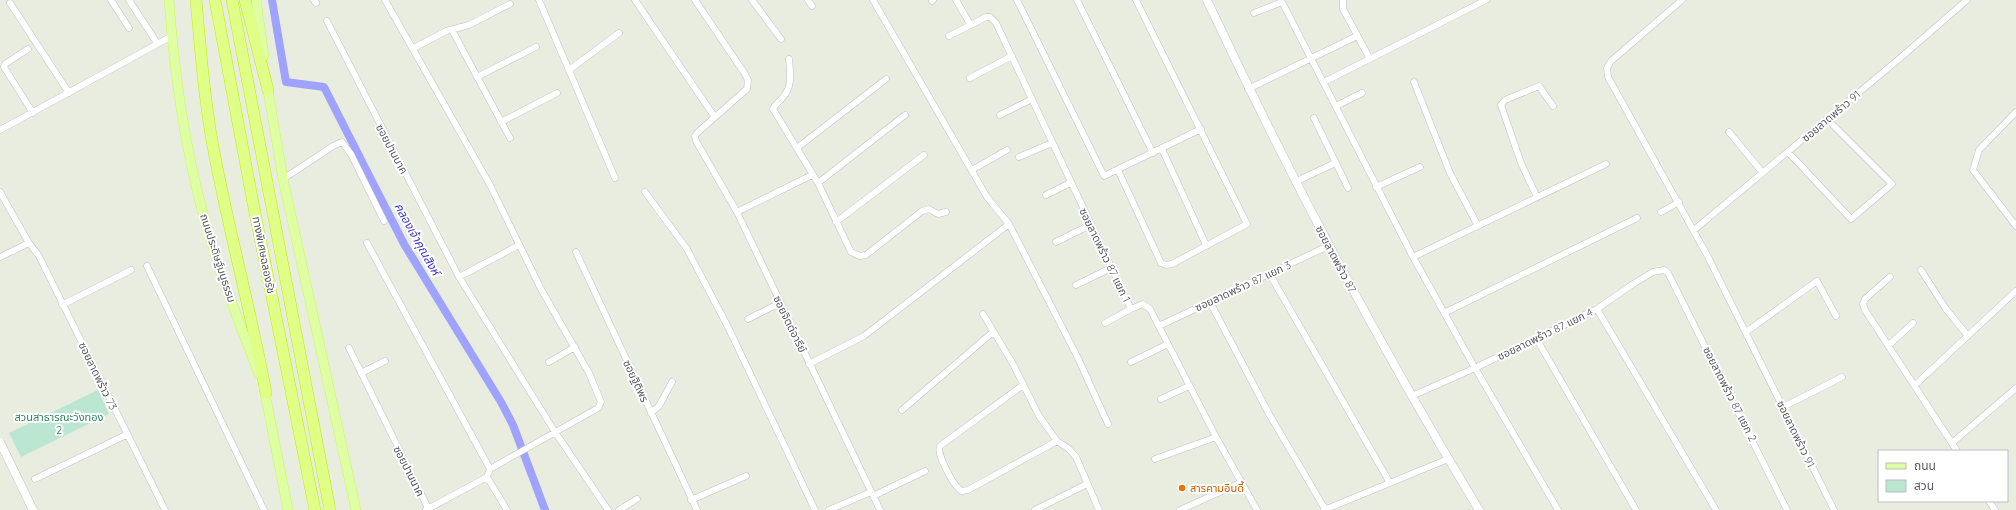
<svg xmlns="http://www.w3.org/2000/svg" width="2016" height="510" viewBox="0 0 2016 510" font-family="Quicksand,'Noto Sans Thai',sans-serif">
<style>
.green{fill:#bbe7d2}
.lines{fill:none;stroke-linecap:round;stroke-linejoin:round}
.canal{stroke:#9fa3ff;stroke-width:8}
.street-casing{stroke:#c1bfc8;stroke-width:7}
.secondary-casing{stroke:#c2c0ca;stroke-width:9}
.primary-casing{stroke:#d0f84e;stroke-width:10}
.highway-casing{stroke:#bdee00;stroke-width:12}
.street{stroke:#fff;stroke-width:6}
.secondary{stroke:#fff;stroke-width:8}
.primary{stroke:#deffa4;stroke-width:9}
.highway{stroke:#dfff86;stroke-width:11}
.food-dot{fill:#e8710a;stroke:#fff;stroke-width:1.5}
.labels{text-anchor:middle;stroke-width:4;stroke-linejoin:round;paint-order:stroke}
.street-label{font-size:11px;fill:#5a5962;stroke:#fff}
.park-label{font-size:11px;fill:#2f845f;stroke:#fff}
.food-label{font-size:11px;fill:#c56008;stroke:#fff;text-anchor:start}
.water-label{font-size:12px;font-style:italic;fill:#403bc8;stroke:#fff}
</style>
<rect width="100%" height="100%" fill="#e9ede0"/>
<path class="green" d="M98,390L109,414L21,457L9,433Z"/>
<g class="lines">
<path class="canal" d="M272,0L286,82L324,87L404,244L501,402L513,425L545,510"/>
<g class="street-casing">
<path id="street" d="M111,0L129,28
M129,0L157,43
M314,0L316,3
M385,0L490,185L541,289L589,373L601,402L598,408L490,469L487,477L426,510
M539,0L615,178
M635,0L714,116
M695,0L745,74L748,80L747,89L698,132L695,136L696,141L737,212L880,510
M752,0L781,39
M808,0L812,6
M873,0L987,197L1009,224L1077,356L1108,424
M956,0L970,24
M1017,0L1104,176L1201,129
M1077,0L1153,153
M1281,0L1413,257L1475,368L1558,510
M1343,0V9L1370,59
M1682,0L1611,61L1607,68L1608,77L1707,255L1834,510
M932,1L933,0
M10,3L69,93
M1254,13L1282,2
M327,21L459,277L555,432L608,510
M452,30L510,138
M949,36L986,17H990L996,23L1131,309L1143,304L1150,309L1216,437L1257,510
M414,48L446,31L469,25L510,4
M28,49L5,64L4,67L33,113
M789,59C790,72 793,86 783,97C780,102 775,103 773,109L818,183L851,252L860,256L866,255L922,211L929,209L938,214L946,212
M569,70L619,33
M477,77L536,47
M970,78L1012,56
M1324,82L1486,0
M1414,82L1450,173L1478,226
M1248,89L1357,36
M1336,106L1362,93
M2016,112L1979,150L1973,170L2016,226
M1000,115L1032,99
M1314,118L1348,188
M501,122L557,93
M0,130L172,36
M1729,132L1763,173
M797,148L886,79
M1162,149L1206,245
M1788,152L1851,219L1892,184L1827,119
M1019,157L1052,143
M972,170L1007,150
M1118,170L1161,263L1166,265L1172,264L1247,224L1136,0
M283,179L333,146L342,142L351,154L384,221
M1295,182L1335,163
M818,183L905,115
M1376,187L1420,167
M0,192L29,243L39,256L165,510
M645,192L687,249L729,329L815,510
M1046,195L1070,183
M1537,197L1521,163L1501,105L1505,100L1539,86L1553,106
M737,212L812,175
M1661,212L1679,202
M836,222L924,155
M1694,230L1899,59L1967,0
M1056,242L1090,225
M367,243L490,469
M576,252L697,510
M0,257L29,243
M1413,257L1606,164
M147,266L264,510
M1921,270L1946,309L1968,336
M1269,273L1390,483
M459,277L519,245
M1890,277L1865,299L1863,304L1865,310L1957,451
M1076,285L1111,268
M1210,302L1269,414L1325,509
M62,305L131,270
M1597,309L1716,510
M1444,313L1637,218
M983,314L1013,364L1039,416L1057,441L1069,449L1076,457L1099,510
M748,319L780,303
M1105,323L1131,309
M1159,326L1328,246
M1746,332L1817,281L1836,316
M1536,338L1636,510
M1889,345L1913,323
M349,348L429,510
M549,362L575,347
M1131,362L1168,344
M809,364L864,336L1009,224
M361,373L385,361
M1023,385L940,446C936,454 954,487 962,491L968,490L1057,441
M1915,385L2016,291
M1412,396L1475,368L1597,309L1633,284L1653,272L1664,270L1668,273L1787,510
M1161,399L1189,386
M1783,407L1842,377
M902,410L993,332
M651,413L659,406L672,382
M1952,443L2016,388
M1155,459L1216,437
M487,477L507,510
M35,479L126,435
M873,496L925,471
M691,500L746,476
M1989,501L1995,510
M619,510L637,499
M829,510L871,492
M1035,510L1087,484
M1180,510L1242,482
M1324,510L1448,459"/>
</g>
<g class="secondary-casing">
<path id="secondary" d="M1207,0C1289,175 1379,345 1479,510
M0,442L33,510"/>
</g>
<g class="primary-casing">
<path id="primary" d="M169,0C174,70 184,142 202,210C217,266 238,320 259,374
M256,0L264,56
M267,85L283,179L356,510
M264,388L288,510"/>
</g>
<g class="highway-casing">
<path id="highway" d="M196,0C201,54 205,109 216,162C231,239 252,316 266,393
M215,0L253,203L315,510
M232,0L330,510
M245,0L268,90"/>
</g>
<use href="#street" class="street"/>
<use href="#secondary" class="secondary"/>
<use href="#primary" class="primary"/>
<use href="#highway" class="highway"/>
</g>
<circle class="food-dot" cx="1182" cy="488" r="4"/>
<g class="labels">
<g class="street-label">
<text transform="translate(1831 116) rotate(-40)" y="4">ซอยลาดพร้าว 91</text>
<text transform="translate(392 149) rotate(62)" y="4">ซอยปานนาค</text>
<text transform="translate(264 255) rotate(79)" y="4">ทางพิเศษฉลองรัช</text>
<text transform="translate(1105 255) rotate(64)" y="4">ซอยลาดพร้าว 87 แยก 1</text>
<text transform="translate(218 258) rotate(72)" y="4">ถนนประดิษฐ์มนูธรรม</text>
<text transform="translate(1336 259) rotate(62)" y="4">ซอยลาดพร้าว 87</text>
<text transform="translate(1243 286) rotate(-25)" y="4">ซอยลาดพร้าว 87 แยก 3</text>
<text transform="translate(790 324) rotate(64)" y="4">ซอยจิตต์อารีย์</text>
<text transform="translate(1545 334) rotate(-26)" y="4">ซอยลาดพร้าว 87 แยก 4</text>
<text transform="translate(98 376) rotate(64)" y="4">ซอยลาดพร้าว 73</text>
<text transform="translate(636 381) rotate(65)" y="4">ซอยฐิติพร</text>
<text transform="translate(1730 394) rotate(63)" y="4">ซอยลาดพร้าว 87 แยก 2</text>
<text transform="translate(1796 434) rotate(64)" y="4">ซอยลาดพร้าว 91</text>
<text transform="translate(409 471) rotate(63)" y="4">ซอยปานนาค</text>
</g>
<g class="park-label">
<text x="59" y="421">สวนสาธารณะวังทอง<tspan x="59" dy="13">2</tspan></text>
</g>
<g class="food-label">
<text x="1190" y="492">สารคามอินดี้</text>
</g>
<g class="water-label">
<text transform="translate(417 239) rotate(61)" y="4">คลองเจ้าคุณสิงห์</text>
</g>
</g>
<rect x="1878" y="450" width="130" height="52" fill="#ffffff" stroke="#bdbdc0"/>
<rect x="1886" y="463" width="20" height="6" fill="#deffa4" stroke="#bdbdc0"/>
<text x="1914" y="470" font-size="12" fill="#5a5962">ถนน</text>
<rect x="1886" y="480" width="20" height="12" fill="#bbe7d2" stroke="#bdbdc0"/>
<text x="1914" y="490" font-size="12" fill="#5a5962">สวน</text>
</svg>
